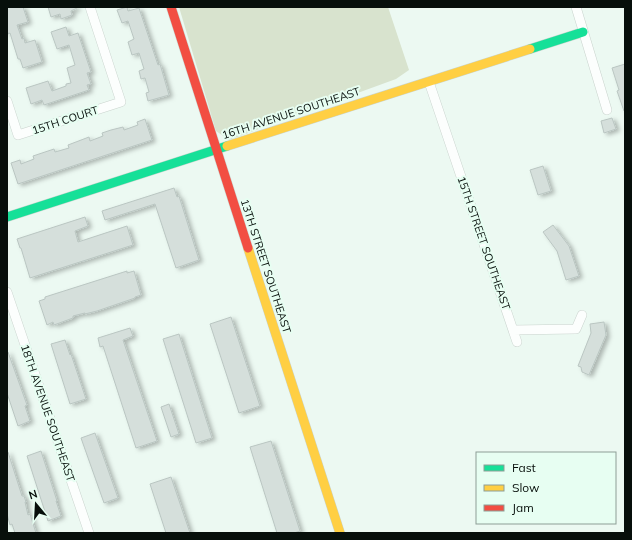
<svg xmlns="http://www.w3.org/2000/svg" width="632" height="540" viewBox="0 0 632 540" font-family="Mulish,sans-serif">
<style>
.green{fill:#d8e3ce}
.building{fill:#d5dfdb;stroke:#bac6c2;filter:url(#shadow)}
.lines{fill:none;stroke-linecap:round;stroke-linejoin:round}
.street-casing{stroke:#cad4ce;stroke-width:10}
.fast-casing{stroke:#cad4ce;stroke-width:10}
.slow-casing{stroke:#cad4ce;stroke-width:10}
.jam-casing{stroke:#cad4ce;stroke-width:10}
.street{stroke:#fcfefd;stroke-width:9}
.fast{stroke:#16e098;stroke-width:9}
.slow{stroke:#ffcf43;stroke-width:9}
.jam{stroke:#f24e42;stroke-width:9}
.labels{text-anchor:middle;stroke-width:4;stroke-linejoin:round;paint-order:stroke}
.street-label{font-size:11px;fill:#070f0b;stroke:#e7fef2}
</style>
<defs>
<filter id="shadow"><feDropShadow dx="3.5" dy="2" stdDeviation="2" flood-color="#0004"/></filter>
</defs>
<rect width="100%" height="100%" fill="#ecf9f2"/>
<path class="green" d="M179,7H388L409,70L396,79L229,140L216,131Z"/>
<path class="building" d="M7,7H23L28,22L17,25L22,39L24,38L25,43L35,40L42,62L23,68L20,59H18L10,33L8,34L7,29Z
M48,7H77V8L71,11L72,15L61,19L60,14L51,17Z
M127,7L128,11L139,8L158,65L160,64L169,95L148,101L146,93L149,92L145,78L141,79L139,71L144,69L139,53L132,55L128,42L134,39L128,21L122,23L117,10Z
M66,27L69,36L78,33L91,72L87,73L91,84L87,85L89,90L44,105L42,100L31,104L26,88L48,81L52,91L66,86V84L71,83L67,68L75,65L69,45L57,49L51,32Z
M625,64V111H624L617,91L619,90L612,68Z
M612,118L616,129L604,133L601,121Z
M145,119L152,140L18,184L11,163L20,160L21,164L34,159L33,156L54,149L55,152L69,148L68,145L89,137L90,141L103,136L102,133L111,130L123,127L124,130L138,125L137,122Z
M543,166L551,191L538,195L530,170Z
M174,188L177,197L179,196L199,260L176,268L155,204L105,220L102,211Z
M85,217L88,226L75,231L78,242L127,226L133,245L30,278L21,248H20L17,239Z
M553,225L569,246L579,276L566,280L557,251L543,232Z
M127,271V273L134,271L141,295L135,297V298L97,311L85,314V313L73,316V318L54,325L53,322L47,325L39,301L45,299V297Z
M231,317L260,406L239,413L210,324Z
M604,322L606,335L589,375L582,372L581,367L578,366L591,333L590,324Z
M130,328L133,336L123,340L157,441L136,448L103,346L100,347L98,338Z
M179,334L212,438L196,443L163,339Z
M65,340L70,355L71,354L86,399L70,404L51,344Z
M7,352H8L27,405L25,406L30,421L18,426L7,393Z
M169,404L179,434L171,437L161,407Z
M95,433L118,498L104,503L81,438Z
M271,441L300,531L294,533H277L250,447Z
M41,451L57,501H56L61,516L48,521L27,456Z
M7,452H8L22,496H24L26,502H25L28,515L30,514L36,533H15L12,524L10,525L7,514Z
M171,477L190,533H166L150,484Z"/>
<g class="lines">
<g class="street-casing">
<path id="street" d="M576,7L607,110
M429,82L517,342
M7,101L18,135L121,102L90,7
M7,292L89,533
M513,330L576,329L582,315"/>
</g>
<g class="fast-casing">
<path id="fast" d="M530,49L583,32
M7,217L227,146"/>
</g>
<g class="slow-casing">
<path id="slow" d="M227,146L530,49
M248,248L340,533"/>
</g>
<g class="jam-casing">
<path id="jam" d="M171,7L248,248"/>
</g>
<use href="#street" class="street"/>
<use href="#fast" class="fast"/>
<use href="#slow" class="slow"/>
<use href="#jam" class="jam"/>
</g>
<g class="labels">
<g class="street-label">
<text transform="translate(291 113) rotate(-18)" y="4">16TH AVENUE SOUTHEAST</text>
<text transform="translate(65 120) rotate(-18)" y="4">15TH COURT</text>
<text transform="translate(484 243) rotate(71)" y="4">15TH STREET SOUTHEAST</text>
<text transform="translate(266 266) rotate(72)" y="4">13TH STREET SOUTHEAST</text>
<text transform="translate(48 413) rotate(71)" y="4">18TH AVENUE SOUTHEAST</text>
</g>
</g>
<rect width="632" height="540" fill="none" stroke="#070f0b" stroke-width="16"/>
<rect x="476" y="452" width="140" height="72" fill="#e7fef2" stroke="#8d9e96"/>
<rect x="484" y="465" width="20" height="6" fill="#16e098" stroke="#8d9e96"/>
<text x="512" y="472" font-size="12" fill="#070f0b">Fast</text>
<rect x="484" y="485" width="20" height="6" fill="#ffcf43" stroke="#8d9e96"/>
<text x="512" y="492" font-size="12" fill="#070f0b">Slow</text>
<rect x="484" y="505" width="20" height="6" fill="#f24e42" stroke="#8d9e96"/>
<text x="512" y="512" font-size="12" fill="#070f0b">Jam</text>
<g transform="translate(36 504) rotate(342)" stroke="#e7fef2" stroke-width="3" paint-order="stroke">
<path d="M0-3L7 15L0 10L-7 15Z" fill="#070f0b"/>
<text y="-6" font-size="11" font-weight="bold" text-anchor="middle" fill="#070f0b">N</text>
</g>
</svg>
